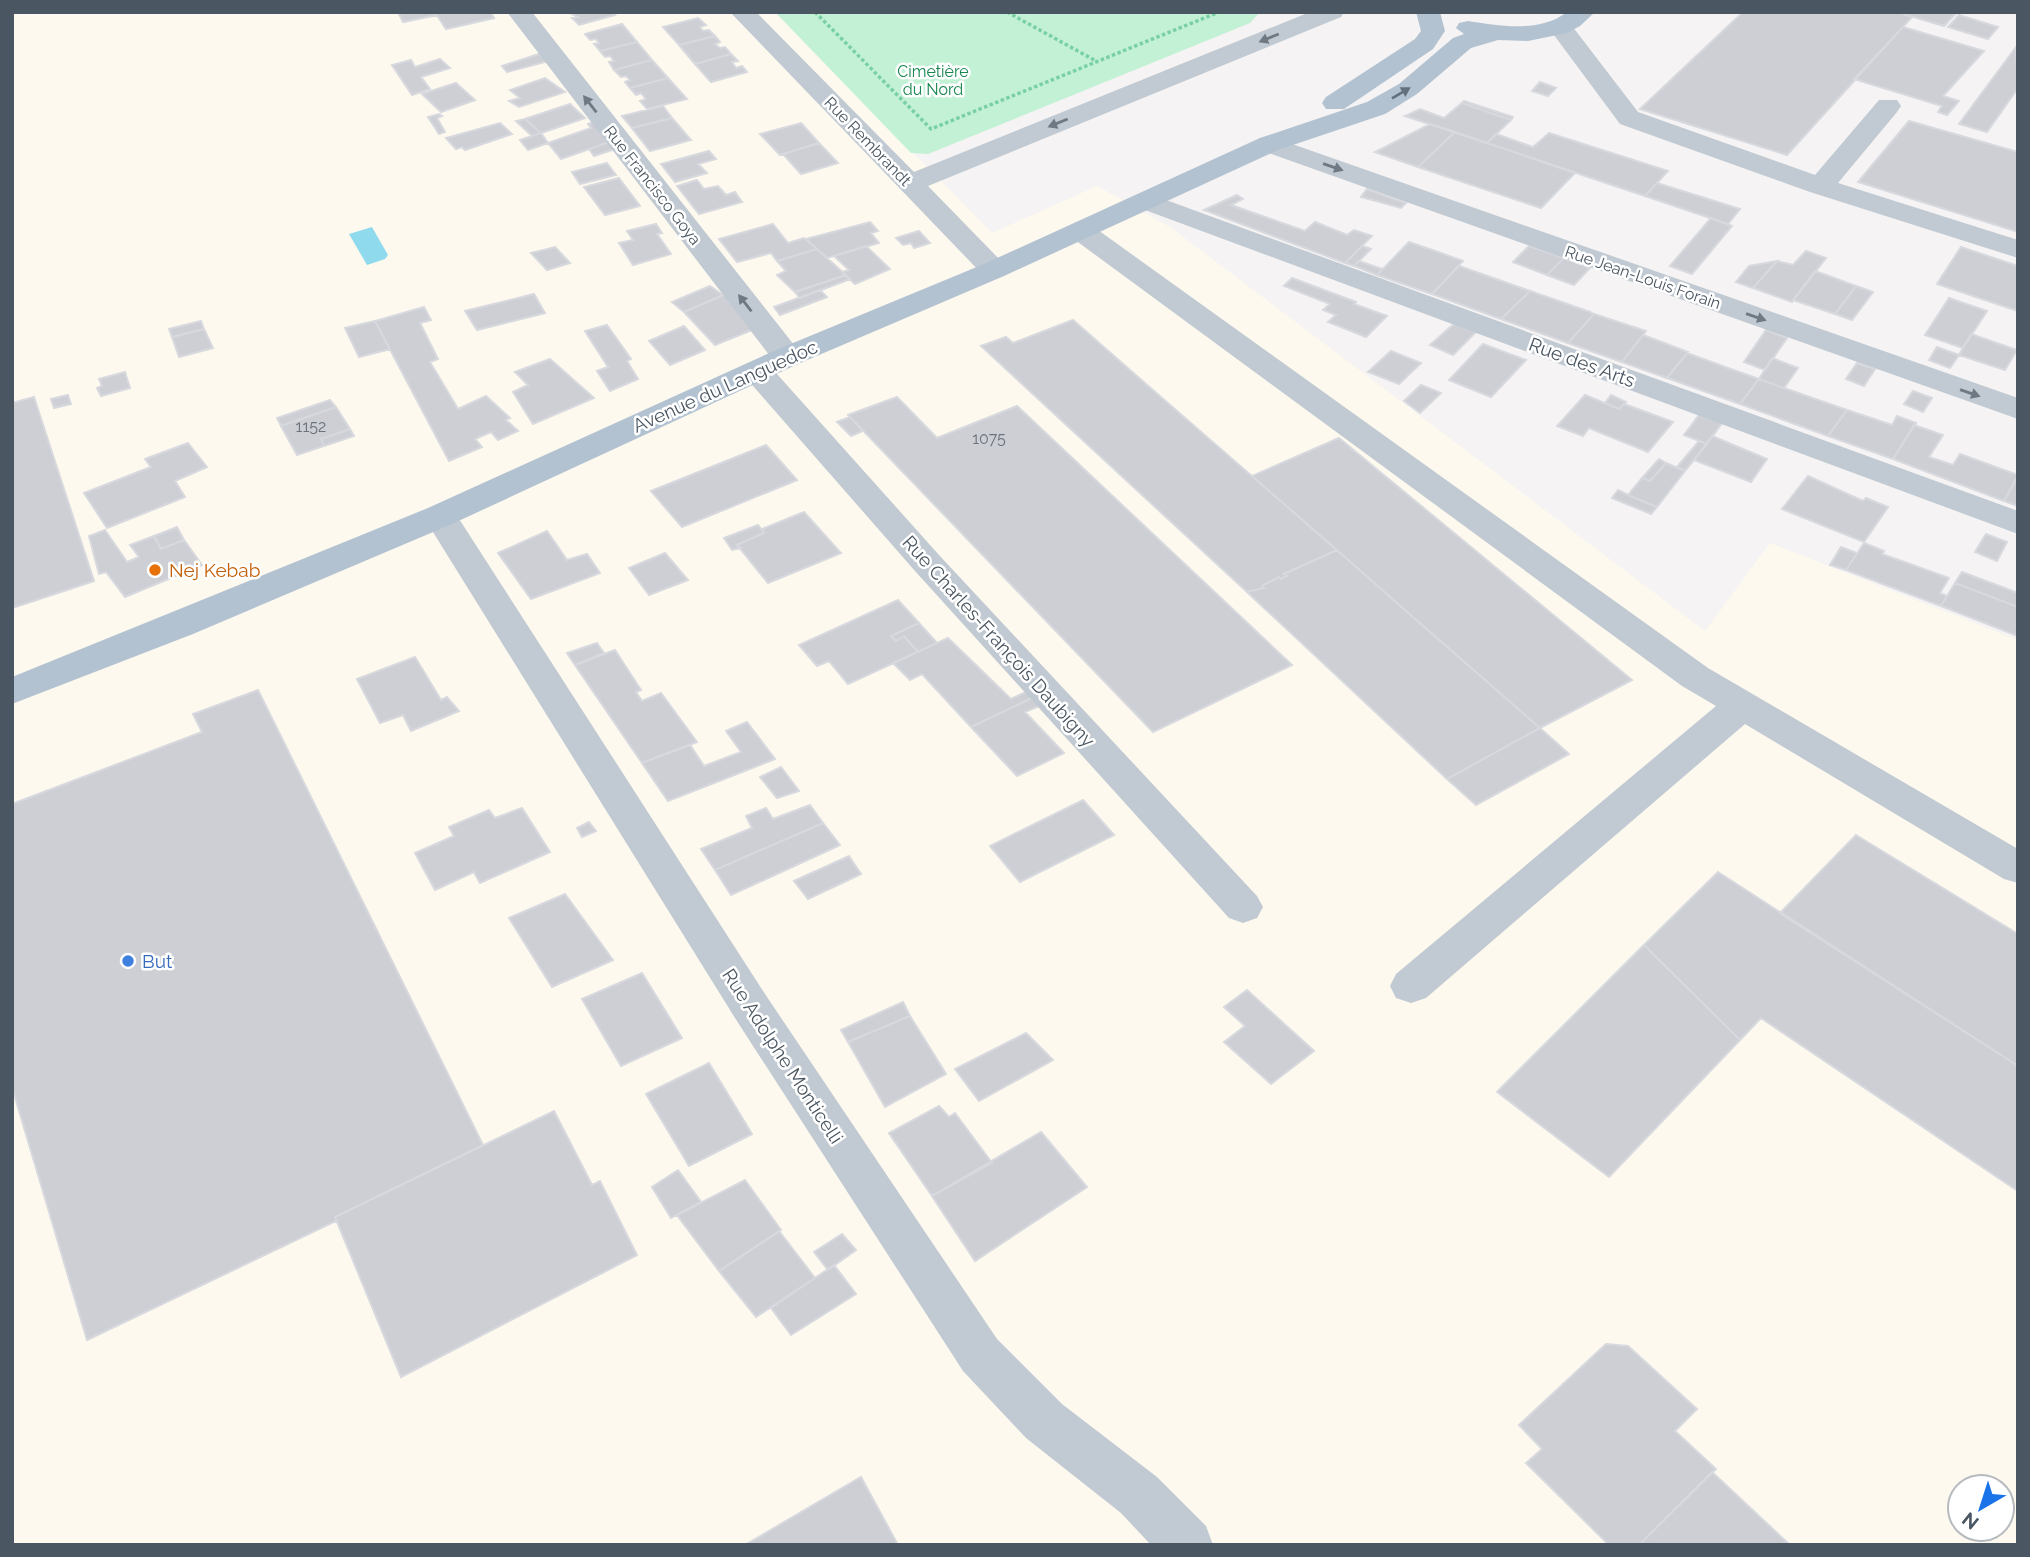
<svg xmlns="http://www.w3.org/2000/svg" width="2030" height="1557" viewBox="0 0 2030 1557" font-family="Raleway,sans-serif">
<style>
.commercial{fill:#fdf9ef;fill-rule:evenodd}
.green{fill:#c3f1d5}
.water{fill:#90daee}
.building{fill:#cdcfd5;stroke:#d7d9de;stroke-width:2}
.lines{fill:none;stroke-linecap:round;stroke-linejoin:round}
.path{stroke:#7ad0a6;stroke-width:3.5;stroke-dasharray:3.5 2.5;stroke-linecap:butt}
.minor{fill:#c1cad2;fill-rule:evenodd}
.major{fill:#b3c2d1;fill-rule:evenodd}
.oneway{fill:#6e7983}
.oneway2{fill:#64717d}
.food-dot{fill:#e8710a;stroke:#fff;stroke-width:2.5}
.shop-dot{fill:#3f7fe0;stroke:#fff;stroke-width:2.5}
.labels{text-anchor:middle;stroke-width:5;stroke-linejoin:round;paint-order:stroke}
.far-park-label{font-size:16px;fill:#17864f;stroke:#fff}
.far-street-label{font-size:16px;fill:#4a5661;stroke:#fff}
.number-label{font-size:16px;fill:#6b747e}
.street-label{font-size:19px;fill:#4a5661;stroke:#fff}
.food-label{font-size:19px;fill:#c56008;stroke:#fff;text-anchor:start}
.shop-label{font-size:19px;fill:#366cbe;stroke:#fff;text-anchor:start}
</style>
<rect width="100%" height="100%" fill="#f5f3f3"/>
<path class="commercial" d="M12,12H775L992,233L1097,186L1170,227L1705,631L1770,543L2018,640V1545H12ZM1960,1487H2002V1529H1960Z"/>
<path class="green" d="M775,12H1260L1250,23L928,154L911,153Z"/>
<path class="water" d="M372,227L388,255L385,259L367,265L349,234Z"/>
<path class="building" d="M398,12H435L437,15L403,22Z
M435,12H490L494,18L446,29Z
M568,12H612L615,15L579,25L572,18L578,17Z
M1897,12L1912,17L1787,155L1640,109L1743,12Z
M1897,12H1957L1944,26Z
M1959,15L1998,27L1988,39L1948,27Z
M698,18L706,25L700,27L703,31L709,30L715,36L679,45L663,27Z
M622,24L637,42L600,51L594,44L599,43L596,39L590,40L585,34Z
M1903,27L1984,51L1943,96L1959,101L1947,115L1938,112L1942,106L1854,79Z
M715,36L720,42L715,44L720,48L725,47L731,54L695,64L679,45Z
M637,42L652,60L614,70L609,62L614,61L610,56L605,57L600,51Z
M2016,47L2018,88L1987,132L1959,124Z
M542,53L549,61L507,72L502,66Z
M731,54L738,61L732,62L736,68L742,66L747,72L711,82L695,64Z
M440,59L450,68L421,77L430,89L412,95L392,65L411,60L415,67Z
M652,60L668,78L630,88L625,82L630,80L626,76L621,77L614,70Z
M545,78L565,92L519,107L509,101L520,98L510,90Z
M668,78L687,99L647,109L640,101L646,99L641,93L636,95L630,88Z
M1540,82L1556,88L1548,96L1532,91Z
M456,83L475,100L441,112L422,94Z
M1464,101L1513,117L1511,120L1462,103Z
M1462,103L1511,120L1487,143L1405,116L1420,109L1444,118Z
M570,104L585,118L541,133L525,119Z
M663,106L672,118L632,128L622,116Z
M439,114L442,116L437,118L445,132L439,134L428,117Z
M672,118L691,140L650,151L632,128Z
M525,119L541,133L532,136L516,121Z
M596,121L612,141L561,159L548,143L591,128L588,124Z
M1909,121L2018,152V232L1858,182Z
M500,123L512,134L465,150L462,147L456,149L446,138Z
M801,123L819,143L780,155L760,134Z
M1430,124L1455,132L1418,167L1375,152Z
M1455,132L1487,143L1575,173L1541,208L1418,167Z
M541,133L548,143L528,150L520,140Z
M1549,133L1668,171L1645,196L1487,143L1496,134L1533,147Z
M612,141L618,148L594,156L589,149Z
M819,143L838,163L801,174L783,154Z
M709,151L716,159L698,164L707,173L675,182L661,164Z
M607,163L616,175L580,184L572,172Z
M619,178L640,206L605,215L584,187Z
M697,180L704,189L718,186L726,195L735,192L742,202L699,214L677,186Z
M1657,183L1740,209L1728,224L1645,196Z
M1367,189L1406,203L1401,208L1361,197Z
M1237,195L1243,199L1231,205L1305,231L1315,222L1347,235L1354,230L1372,236L1345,263L1204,210Z
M1711,218L1732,226L1692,274L1670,266Z
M870,222L878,231L871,233L879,243L827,258L806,239Z
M656,224L662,233L657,234L671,254L633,265L619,243L633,240L627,231Z
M773,224L788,243L804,238L817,249L777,261L771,253L737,262L719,239Z
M919,231L930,243L914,248L911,243L903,245L896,238Z
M1409,242L1438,252L1463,261L1432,294L1377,275Z
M866,246L890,269L855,284L842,272L849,270L834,256Z
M1362,246L1371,249L1354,266L1345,263Z
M1529,246L1564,258L1547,275L1513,262Z
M555,247L570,263L547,270L531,253Z
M1961,247L2018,266V311L1937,284Z
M817,249L846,275L795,292L777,275L786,271L777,261Z
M1806,251L1826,258L1792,302L1753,288L1777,261L1793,265Z
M1564,258L1590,268L1574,285L1547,275Z
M1359,261L1382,269L1377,275L1354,266Z
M1777,261L1753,288L1736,282L1749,266Z
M1459,266L1496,279L1530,291L1501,319L1432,294Z
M1815,271L1856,286L1835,314L1793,300Z
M846,275L850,279L800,298L795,292Z
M1292,278L1356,302L1354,304L1387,316L1366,337L1328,322L1336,315L1323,310L1330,304L1284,286Z
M710,286L723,295L684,312L672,302Z
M1856,286L1873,292L1852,320L1835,314Z
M820,290L827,297L780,315L774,307Z
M1530,291L1590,312L1594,314L1568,343L1501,319Z
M534,294L545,313L477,330L465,311Z
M726,294L752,330L715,345L684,312Z
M1949,298L1987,311L1963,348L1925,335Z
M424,307L431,320L420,323L438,359L430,362L458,409L486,396L510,418L506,420L518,431L498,440L491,432L475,439L482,447L449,461L375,321Z
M1594,314L1646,331L1622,362L1568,343Z
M1073,320L1146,384L1337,550L1284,574L1287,576L1281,579L1279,577L1262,586L1264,588L1247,592L981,346L1006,337L1013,343Z
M201,321L204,329L172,337L169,329Z
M375,321L390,349L359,357L345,328Z
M1454,324L1476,332L1453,355L1430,345Z
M607,325L631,359L627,361L638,379L610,391L597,371L608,367L585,331Z
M684,326L705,350L670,365L649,341Z
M204,329L213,348L179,357L172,337Z
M1766,330L1787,338L1765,370L1744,362Z
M1971,334L2017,350L2005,370L1959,355Z
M1643,335L1688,352L1667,378L1622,362Z
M1483,344L1526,360L1491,397L1449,380Z
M1937,347L1959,355L1950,368L1929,360Z
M1391,351L1421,363L1399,384L1368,372Z
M1687,353L1728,368L1759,379L1740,404L1667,378Z
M1772,358L1798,368L1784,388L1759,379Z
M550,359L594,398L533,424L513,392L528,385L515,372Z
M1857,363L1875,369L1864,386L1846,379Z
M125,372L130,388L101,396L97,388L102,386L99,379Z
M1759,379L1784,388L1847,410L1828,436L1740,404Z
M1421,385L1441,393L1420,413L1404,401Z
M1913,391L1932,398L1923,412L1904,404Z
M68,395L71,404L54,408L51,399Z
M1585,395L1619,409L1624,404L1673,422L1648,452L1589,428L1583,436L1557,426Z
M1611,395L1626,402L1619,409L1605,403Z
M34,397L94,581L12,608V403Z
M897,397L937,438L1017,406L1292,665L1153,732L848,415Z
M330,400L336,407L281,426L277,418Z
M336,407L350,429L321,439L324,446L297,455L281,426Z
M1847,410L1892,425L1897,416L1916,423L1893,459L1828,436Z
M1699,415L1722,423L1707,444L1684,435Z
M850,417L863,431L851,436L837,422Z
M1914,425L1943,435L1929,457L1953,465L1960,454L2018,475L2004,501L1893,459Z
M350,429L354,436L324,446L321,439Z
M1712,436L1767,459L1751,482L1694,460Z
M1339,438L1632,680L1540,728L1252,476Z
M1699,441L1707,444L1685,471L1677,467Z
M188,443L207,467L175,481L185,497L107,528L84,493L151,467L145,459Z
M766,445L797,480L682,527L651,491Z
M1659,459L1666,463L1650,481L1642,478Z
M1666,463L1685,471L1657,507L1628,495L1642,478L1650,481Z
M1808,476L1863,501L1866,498L1888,507L1864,542L1782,509Z
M2018,477V506L2004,501Z
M1618,490L1628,495L1657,507L1651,514L1612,498Z
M804,512L841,553L768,583L737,545L764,533L762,529Z
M758,525L764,533L737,545L741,548L732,550L724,538Z
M177,527L184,540L161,549L154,536Z
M105,530L127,562L139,557L130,545L154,536L161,549L184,540L202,565L125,597L106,572L99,574L89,536Z
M547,531L567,560L587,554L600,573L531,599L498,553Z
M1986,534L2007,542L1997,561L1975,552Z
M1864,543L1884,551L1882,554L1949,578L1940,593L1947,596L1941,606L1846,570Z
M1841,547L1857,553L1846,570L1830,565Z
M1337,550L1415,619L1540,728L1447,779L1247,592L1264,588L1262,586L1279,577L1281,579L1287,576L1284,574Z
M665,553L688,580L649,595L629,568Z
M1962,572L2018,593V607L1955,583Z
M1955,583L2018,607V636L1941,606Z
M898,600L919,623L891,636L896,641L904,636L918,652L848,684L829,661L817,666L799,645Z
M919,623L937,643L918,652L904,636L896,641L891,636Z
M948,638L1011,699L1030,690L1036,696L971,727L922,674L910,680L893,663Z
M597,643L604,653L575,665L567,653Z
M615,650L641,690L636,692L642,701L661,693L697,742L642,763L575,665Z
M415,657L441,700L447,697L459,711L411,731L403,715L380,723L357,679Z
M258,690L483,1145L335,1217L336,1221L87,1340L12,1087V804L202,732L193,714Z
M1036,696L1044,704L1025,712L1064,753L1017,776L971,727Z
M747,722L775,759L668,801L642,763L690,745L704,766L741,752L726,731Z
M1540,728L1569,754L1476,805L1447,779Z
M781,767L799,791L777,798L760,777Z
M1083,800L1114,835L1020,882L990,846Z
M810,805L823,823L715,870L701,849L752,828L746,816L766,808L773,819Z
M522,808L550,852L480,883L474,872L435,890L415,853L454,836L449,827L489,810L495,818Z
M589,822L596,831L582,837L577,828Z
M823,823L840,845L731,895L715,870Z
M1856,835L2018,934V1066L1780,913Z
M849,856L861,874L808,899L794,881Z
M1718,872L2018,1066V1191L1761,1018L1740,1040L1644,945Z
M565,894L613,960L552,987L509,918Z
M1644,945L1740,1040L1609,1177L1497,1092Z
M642,973L682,1038L621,1066L582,999Z
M1247,990L1314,1051L1271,1084L1224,1042L1245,1026L1224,1007Z
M903,1002L910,1016L848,1042L841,1030Z
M910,1016L946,1074L885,1107L848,1042Z
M1026,1033L1053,1060L979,1101L955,1069Z
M709,1063L752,1134L689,1166L646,1094Z
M939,1106L949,1117L955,1113L992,1163L932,1196L889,1133Z
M554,1111L592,1185L600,1181L637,1255L401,1377L335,1217Z
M1041,1132L1087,1187L975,1261L932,1196Z
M678,1170L701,1202L671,1218L652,1187Z
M745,1180L781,1230L719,1271L677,1215Z
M779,1231L815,1278L756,1317L719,1271Z
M842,1234L856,1250L828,1270L814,1252Z
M834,1265L856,1294L791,1335L771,1308Z
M1606,1344L1628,1346L1697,1409L1675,1431L1716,1469L1639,1545H1609L1526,1463L1542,1449L1519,1425Z
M1712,1472L1790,1545H1639Z
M861,1477L898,1545H745Z"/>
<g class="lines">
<path class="path" d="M815,12L931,129L1219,12
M1007,12L1096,61"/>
<path class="minor" d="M507,12H532L798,350L802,357L798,364L787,366L776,364Z
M730,12H756L914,172L1310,12H1344L1341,17L928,186L1004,264L1009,270L1004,276L994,279L984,276Z
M1560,20L1569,22L1638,112L1815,175L1879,100H1897L1901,106L1897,112L1838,183L2018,240V258L1810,192L1620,124L1548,27L1551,22Z
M1269,136L2018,398V419L1260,150L1256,144L1260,138Z
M1147,193L2018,511V534L1137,207L1133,201L1137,195Z
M1081,222L1091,225L1708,668L2018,849V883L2004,879L1745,724L1426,998L1411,1003L1396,998L1390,986L1396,974L1716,706L1682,686L1071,237L1067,231L1071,225Z
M757,362L768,364L939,555L1257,896L1263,907L1257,918L1243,923L1229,918L915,571L746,378L741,371L746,364Z
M440,505L452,508L765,994L997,1339L1062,1404L1157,1477L1206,1526L1213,1545H1151L1121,1513L1026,1438L963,1371L735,1018L423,516L428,508Z"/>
<path class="major" d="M1416,12H1440L1445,31L1433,49L1344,109H1326L1322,103L1326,97L1415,39L1421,31Z
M1567,12H1595L1580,26L1567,33L1528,41L1498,40L1471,48L1417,94L1385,114L1278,150L1004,276L798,364L452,524L193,634L12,704V677L428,508L776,350L984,264L1260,138L1367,102L1399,84L1453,38L1464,34L1456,28L1459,23L1468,21C1500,26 1540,33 1567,12Z"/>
</g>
<defs><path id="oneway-solid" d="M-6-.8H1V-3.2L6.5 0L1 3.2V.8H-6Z" transform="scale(1.75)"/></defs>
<g class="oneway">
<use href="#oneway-solid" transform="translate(1269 38) rotate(158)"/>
<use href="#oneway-solid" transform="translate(590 104) rotate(-128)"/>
<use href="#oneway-solid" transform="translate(1058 123) rotate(158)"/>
<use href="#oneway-solid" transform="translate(1333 167) rotate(19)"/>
<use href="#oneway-solid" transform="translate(745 303) rotate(-128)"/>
<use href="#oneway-solid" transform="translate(1756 317) rotate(19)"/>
<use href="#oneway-solid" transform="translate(1970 393) rotate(19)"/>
</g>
<use class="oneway2" href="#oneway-solid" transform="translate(1401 93) rotate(-31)"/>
<circle class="food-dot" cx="155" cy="570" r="7"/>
<circle class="shop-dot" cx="128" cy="961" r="7"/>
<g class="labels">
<g class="far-park-label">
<text x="933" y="77">Cimetière<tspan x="933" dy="18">du Nord</tspan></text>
</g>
<g class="far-street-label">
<text transform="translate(868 141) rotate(46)" y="6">Rue Rembrandt</text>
<text transform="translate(653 185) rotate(52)" y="6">Rue Francisco Goya</text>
<text transform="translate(1643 277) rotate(19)" y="6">Rue Jean-Louis Forain</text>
</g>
<g class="number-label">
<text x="311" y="432">1152</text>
<text x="989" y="444">1075</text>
</g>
<g class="street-label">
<text transform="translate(1582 362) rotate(20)" y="7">Rue des Arts</text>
<text transform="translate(725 386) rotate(-24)" y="7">Avenue du Languedoc</text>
<text transform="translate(999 641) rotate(48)" y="7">Rue Charles-François Daubigny</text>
<text transform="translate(783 1056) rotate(57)" y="7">Rue Adolphe Monticelli</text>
</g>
<g class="food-label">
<text x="169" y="577">Nej Kebab</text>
</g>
<g class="shop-label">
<text x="142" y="968">But</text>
</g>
</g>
<rect width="2030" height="1557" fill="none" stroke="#4a5661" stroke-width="28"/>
<g transform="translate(1981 1508) rotate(219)"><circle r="33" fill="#ffffff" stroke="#b7bbc0" stroke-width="2"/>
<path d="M0-5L12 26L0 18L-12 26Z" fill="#1a73e8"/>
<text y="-10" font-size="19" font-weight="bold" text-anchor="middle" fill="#4a5661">N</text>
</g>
</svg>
